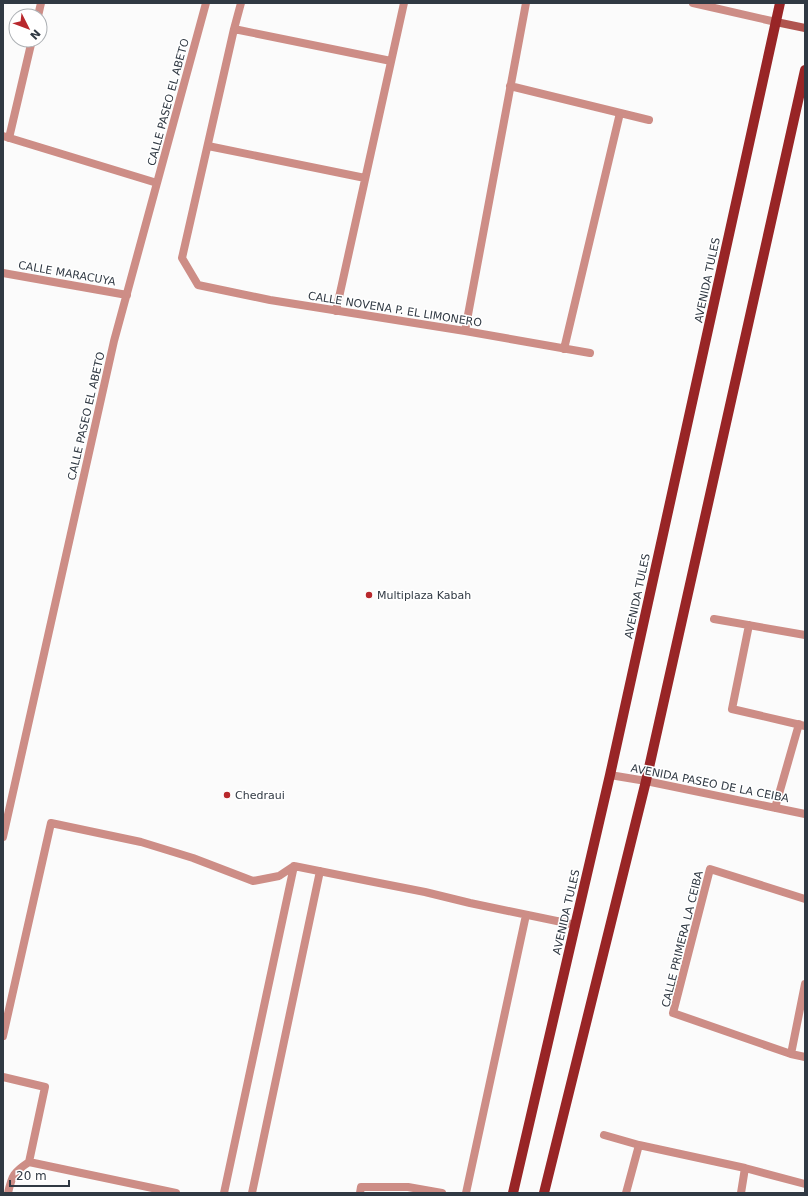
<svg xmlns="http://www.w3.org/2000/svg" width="808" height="1196" viewBox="0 0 808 1196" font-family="'DejaVu Sans',sans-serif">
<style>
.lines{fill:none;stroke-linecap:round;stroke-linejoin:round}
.lane{stroke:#cd8d86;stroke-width:8}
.street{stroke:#cd8d86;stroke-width:8}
.secondary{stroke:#b0544f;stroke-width:8}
.primary{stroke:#982526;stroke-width:10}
.poi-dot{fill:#b8282c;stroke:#fff;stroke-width:1.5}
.labels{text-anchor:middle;stroke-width:3;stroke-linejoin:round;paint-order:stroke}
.street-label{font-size:11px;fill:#303943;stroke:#fff}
.poi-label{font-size:11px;fill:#303943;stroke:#fff;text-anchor:start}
</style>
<rect width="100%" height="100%" fill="#fbfbfb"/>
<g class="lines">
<path class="lane" d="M3,1036L51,823L141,842L193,858L253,881L279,876L294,866L374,882L425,892L470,903L576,925
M3,1077L45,1087L29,1162C14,1172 12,1175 8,1193
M29,1162L176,1193
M224,1193L294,866
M252,1193L320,871
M360,1193L361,1187H408L442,1193
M466,1193L526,915"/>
<path class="street" d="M241,3L234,29L182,258L198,285L270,300L465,331L590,353
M693,3L776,22
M38,16L41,3
M234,29L391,61
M510,86L649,120
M3,136L157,183
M9,138L32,40
M208,146L365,178
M3,273L127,295
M336,311L404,3
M465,331L526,3
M564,349L620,113
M714,619L805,635
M749,625L732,709L805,726
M610,775L646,781L805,814
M775,808L799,724
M3,837L114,341L206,3
M805,899L710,869L673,1013L791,1054L805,1057
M791,1054L805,984
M604,1135L639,1145L745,1168L805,1184
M626,1193L639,1145
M741,1193L745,1168"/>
<path class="secondary" d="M776,22L805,28"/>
<path class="primary" d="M513,1193L610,775L780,3
M544,1193L646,781L805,70"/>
</g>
<g class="poi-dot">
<circle cx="369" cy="595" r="4"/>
<circle cx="227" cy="795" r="4"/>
</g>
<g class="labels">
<g class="street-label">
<text transform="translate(168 102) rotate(-75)" y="4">CALLE PASEO EL ABETO</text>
<text transform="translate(67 273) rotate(10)" y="4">CALLE MARACUYA</text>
<text transform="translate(707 280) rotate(-78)" y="4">AVENIDA TULES</text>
<text transform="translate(395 309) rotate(9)" y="4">CALLE NOVENA P. EL LIMONERO</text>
<text transform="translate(86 416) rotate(-77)" y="4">CALLE PASEO EL ABETO</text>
<text transform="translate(637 596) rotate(-78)" y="4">AVENIDA TULES</text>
<text transform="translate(710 783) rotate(11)" y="4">AVENIDA PASEO DE LA CEIBA</text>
<text transform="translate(566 912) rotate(-77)" y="4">AVENIDA TULES</text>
<text transform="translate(682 939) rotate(-76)" y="4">CALLE PRIMERA LA CEIBA</text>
</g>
<g class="poi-label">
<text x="377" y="599">Multiplaza Kabah</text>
<text x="235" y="799">Chedraui</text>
</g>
</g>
<rect width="808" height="1196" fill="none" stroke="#303943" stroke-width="8"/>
<g transform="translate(28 28) rotate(132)"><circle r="19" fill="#ffffff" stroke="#acb0b4"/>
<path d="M0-3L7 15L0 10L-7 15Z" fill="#b8282c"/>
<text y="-6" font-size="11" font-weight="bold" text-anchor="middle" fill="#303943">N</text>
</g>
<path d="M10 1180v6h59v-6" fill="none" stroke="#303943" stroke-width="2"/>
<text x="16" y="1180" font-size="12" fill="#303943" stroke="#ffffff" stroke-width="3" paint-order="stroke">20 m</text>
</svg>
